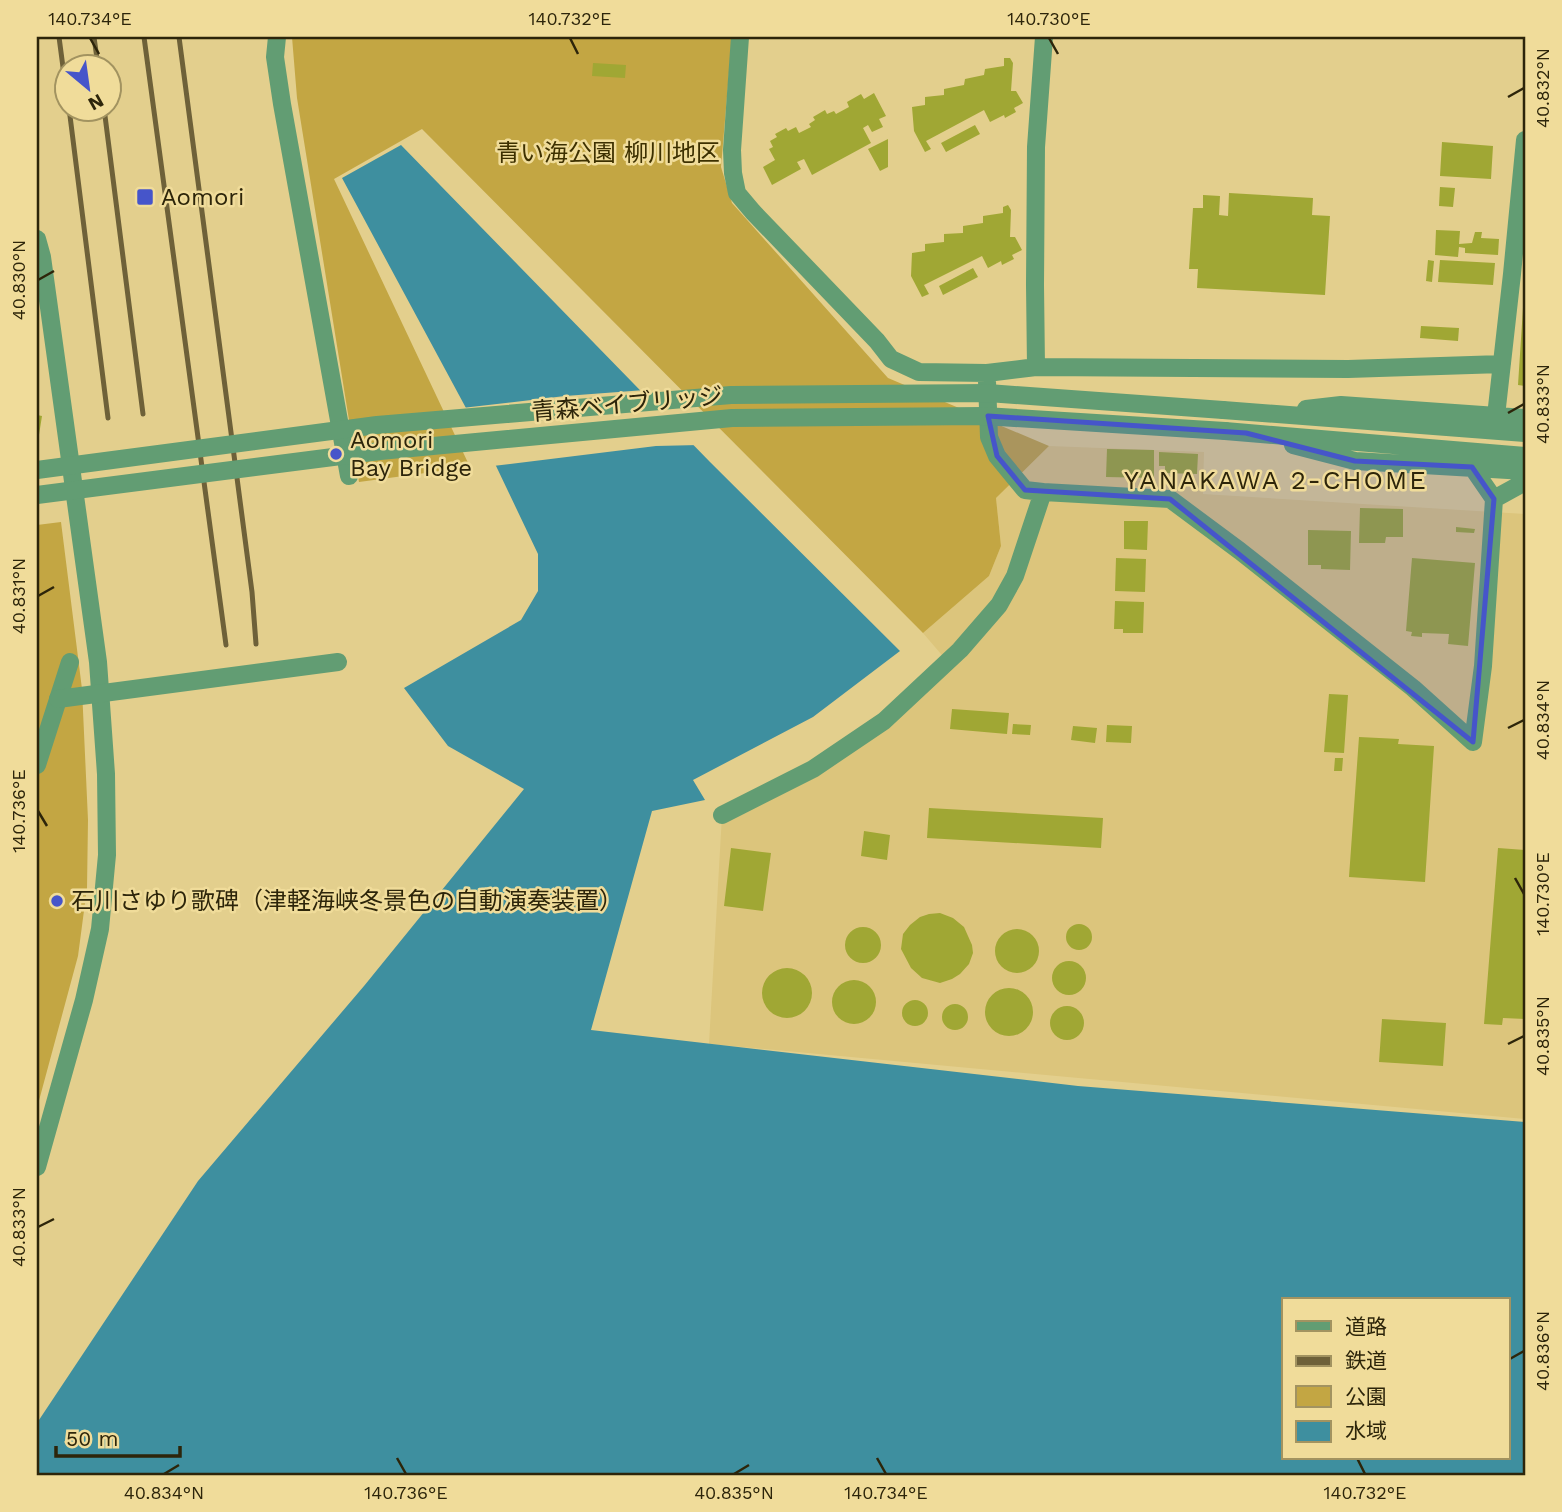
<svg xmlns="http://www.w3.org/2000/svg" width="1562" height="1512" font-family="'Work Sans','Noto Sans JP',sans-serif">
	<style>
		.built { fill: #dcc57c }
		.green { fill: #c3a643 }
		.water { fill: #3e8f9f; fill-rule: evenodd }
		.pier { fill: #e3cf8d }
		.building { fill: #a0a734 }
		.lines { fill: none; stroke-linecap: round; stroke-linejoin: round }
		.minor { stroke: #629d73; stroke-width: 18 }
		.rail { stroke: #6e6139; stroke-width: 5 }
		.minor-bridge { stroke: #629d73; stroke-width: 18 }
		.marked { fill: #4655ca; fill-opacity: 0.2; stroke: #4655ca; stroke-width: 5; stroke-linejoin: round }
		.ticks { fill: none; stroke: #2d250a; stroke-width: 2.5 }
		.poi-dot { fill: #4655ca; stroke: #f0dc9a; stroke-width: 2.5 }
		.labels { text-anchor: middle; stroke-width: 5; stroke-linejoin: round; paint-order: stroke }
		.park-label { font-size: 24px; fill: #3d3000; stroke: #f0dc9a }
		.poi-label { font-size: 24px; fill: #2d250a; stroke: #f0dc9a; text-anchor: start }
		.street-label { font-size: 24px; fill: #2d250a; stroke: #f0dc9a }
		.neighbourhood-label { font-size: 26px; letter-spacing: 2px; fill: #2d250a; stroke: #f0dc9a }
		.neatline { fill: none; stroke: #2d250a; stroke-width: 2.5 }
		.ticks-label { font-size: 18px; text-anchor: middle; fill: #2d250a }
	</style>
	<rect width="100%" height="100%" fill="#e3cf8d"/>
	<path class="built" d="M 1049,446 L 1204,452 L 1203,494 L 1525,514 L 1525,1119 L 709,1044 L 722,815 L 813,769 L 947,661 L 923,633 L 989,576 L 1001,546 L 996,498 Z"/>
	<path class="green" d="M 292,37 L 732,37 L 721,167 L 732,203 L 888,378 L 1049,446 L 996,498 L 1001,546 L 989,576 L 923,633 L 422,129 L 334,179 L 470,467 L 359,482 L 297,98 Z
		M 61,522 L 82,689 L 88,820 L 87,888 L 78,956 L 37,1108 L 37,525 Z"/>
	<path class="water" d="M 401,145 L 710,462 L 900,651 L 813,717 L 693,780 L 705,800 L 652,811 L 591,1030 L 1078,1086 L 1525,1122 L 1525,1475 L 37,1475 L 37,1423 L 198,1181 L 364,986 L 524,789 L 448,746 L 404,688 L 521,620 L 538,591 L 538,554 L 487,447 L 342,178 ZM 1284,1300 L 1508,1300 L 1508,1458 L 1284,1458 Z"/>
	<path class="pier" d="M 645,390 L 699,445 L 656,446 L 493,466 L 462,408 L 565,396 Z"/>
	<path class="building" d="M 1004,58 L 1010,58 L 1013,63 L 1011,91 L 1016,91 L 1023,103 L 1014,108 L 1016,112 L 1005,118 L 1004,115 L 990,122 L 984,110 L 926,141 L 931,149 L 925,152 L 914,131 L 912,107 L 925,105 L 925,97 L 944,95 L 944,89 L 964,85 L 965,79 L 984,75 L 985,69 L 1004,66 Z
		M 593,63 L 626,65 L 625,78 L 592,76 Z
		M 874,93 L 886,116 L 879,119 L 883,127 L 872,132 L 868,125 L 863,128 L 871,143 L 812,175 L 804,159 L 797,162 L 801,169 L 772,185 L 763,167 L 775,160 L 769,149 L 773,147 L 770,141 L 777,137 L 775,134 L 786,128 L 788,131 L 796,127 L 799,133 L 811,127 L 809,124 L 815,120 L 813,117 L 825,110 L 827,114 L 834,111 L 836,114 L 849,107 L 847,102 L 861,94 L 864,99 Z
		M 975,125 L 980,134 L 946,152 L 941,143 Z
		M 888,139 L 888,167 L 880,171 L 868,149 Z
		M 1442,142 L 1493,146 L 1491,179 L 1440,176 Z
		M 1440,187 L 1455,188 L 1453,207 L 1439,206 Z
		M 1229,193 L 1313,198 L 1312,215 L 1330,216 L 1325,295 L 1197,288 L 1198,269 L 1189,269 L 1193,208 L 1203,208 L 1203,195 L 1220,196 L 1219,215 L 1228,216 Z
		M 1008,205 L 1011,210 L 1010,237 L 1015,237 L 1022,250 L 1012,255 L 1014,259 L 1002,265 L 1001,261 L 988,268 L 982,256 L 924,285 L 929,294 L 922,297 L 911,276 L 912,253 L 925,251 L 925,244 L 944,242 L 944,234 L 963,233 L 963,226 L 983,223 L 983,216 L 1003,213 L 1003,207 Z
		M 1436,230 L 1460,231 L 1459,244 L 1472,243 L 1475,232 L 1482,232 L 1481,238 L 1499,239 L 1498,255 L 1465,253 L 1465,248 L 1459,247 L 1458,257 L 1435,255 Z
		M 1428,260 L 1434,261 L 1432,282 L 1426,281 Z
		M 1440,260 L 1495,263 L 1493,285 L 1438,282 Z
		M 973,268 L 978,277 L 943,295 L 939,286 Z
		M 1523,308 L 1525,309 L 1525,386 L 1518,385 Z
		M 1421,326 L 1459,328 L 1458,341 L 1420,338 Z
		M 37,415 L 42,416 L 38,441 L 37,441 Z
		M 1107,449 L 1154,450 L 1154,478 L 1106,477 Z
		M 1159,452 L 1198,454 L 1197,474 L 1165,473 L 1165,466 L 1159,466 Z
		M 1360,508 L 1403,509 L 1403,537 L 1386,537 L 1385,543 L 1359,543 Z
		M 1124,521 L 1148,521 L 1147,550 L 1124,549 Z
		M 1456,527 L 1475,529 L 1474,533 L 1456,532 Z
		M 1308,530 L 1351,531 L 1350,570 L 1321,569 L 1321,565 L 1308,565 Z
		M 1116,558 L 1146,559 L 1145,592 L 1115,591 Z
		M 1412,558 L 1475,563 L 1468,646 L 1448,644 L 1449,634 L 1422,633 L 1422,637 L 1411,636 L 1412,632 L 1406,631 Z
		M 1115,601 L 1144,602 L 1143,633 L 1123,633 L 1123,629 L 1114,629 Z
		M 1329,694 L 1348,695 L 1344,753 L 1324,752 Z
		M 952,709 L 1009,713 L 1007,734 L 950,729 Z
		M 1013,724 L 1031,725 L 1030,735 L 1012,734 Z
		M 1107,725 L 1132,726 L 1131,743 L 1106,742 Z
		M 1073,726 L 1097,728 L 1095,743 L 1071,740 Z
		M 1359,737 L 1399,739 L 1398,744 L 1434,746 L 1425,882 L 1349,877 Z
		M 1335,758 L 1343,758 L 1342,771 L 1334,771 Z
		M 929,808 L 1103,818 L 1101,848 L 927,838 Z
		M 864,831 L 890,835 L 887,860 L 861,856 Z
		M 731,848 L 771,853 L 763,911 L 724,906 Z
		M 1498,848 L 1525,850 L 1525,1019 L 1503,1018 L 1502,1025 L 1484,1024 Z
		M 940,913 L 953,918 L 964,927 L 972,945 L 973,953 L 969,964 L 960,974 L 952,979 L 940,983 L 922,978 L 911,968 L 901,949 L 903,934 L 910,925 L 920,917 L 929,914 Z
		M1066 937a13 13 0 1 1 26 0a13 13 0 1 1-26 0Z
		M845 945a18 18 0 1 1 36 0a18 18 0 1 1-36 0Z
		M995 951a22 22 0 1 1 44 0a22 22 0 1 1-44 0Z
		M1052 978a17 17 0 1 1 34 0a17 17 0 1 1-34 0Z
		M762 993a25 25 0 1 1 50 0a25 25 0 1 1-50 0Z
		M832 1002a22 22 0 1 1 44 0a22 22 0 1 1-44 0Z
		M985 1012a24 24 0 1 1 48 0a24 24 0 1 1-48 0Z
		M902 1013a13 13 0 1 1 26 0a13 13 0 1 1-26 0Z
		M942 1017a13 13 0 1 1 26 0a13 13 0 1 1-26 0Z
		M1050 1023a17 17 0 1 1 34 0a17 17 0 1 1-34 0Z
		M 1382,1019 L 1446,1023 L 1443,1066 L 1379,1062 Z"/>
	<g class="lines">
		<path class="minor" d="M 277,37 L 275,57 L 282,104 L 349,476
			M 740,37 L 732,150 L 733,173 L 737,193 L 753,212 L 877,341 L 891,359 L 919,372 L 987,373 L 1036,367 L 1348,369 L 1502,364
			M 37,239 L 42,257 L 98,662 L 106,774 L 107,855 L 100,929 L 84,1000 L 37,1167
			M 1036,367 L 1035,285 L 1036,147 L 1044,37
			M 1306,409 L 1341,405 L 1525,418
			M 1223,410 L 1525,433
			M 1496,416 L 1512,274 L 1525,140
			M 1225,431 L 1525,456
			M 1293,445 L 1355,461 L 1525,471
			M 1472,467 L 1494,499 L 1525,482
			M 1043,492 L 1170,499 L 1240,551 L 1413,688 L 1473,742 L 1483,666 L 1494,499
			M 37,765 L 70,662
			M 722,815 L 813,769 L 884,721 L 960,650 L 999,605 L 1015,576 L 1043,492 L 1025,490 L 997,456 L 989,437 L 987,381"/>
		<path class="rail" d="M 59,37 L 66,90
			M 94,37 L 98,66
			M 144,37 L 226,645
			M 179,37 L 252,592 L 256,644
			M 69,108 L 108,418
			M 104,108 L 143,414"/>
		<path class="minor-bridge" d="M 37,470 L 377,425 L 731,395 L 988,393 L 1223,410
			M 37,495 L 380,451 L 732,418 L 984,416 L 1225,431
			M 58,699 L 338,662"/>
	</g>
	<path class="marked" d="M 988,416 L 1246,433 L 1355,461 L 1472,467 L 1494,499 L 1473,742 L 1170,499 L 1025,490 L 997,456 Z"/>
	<path class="ticks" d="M 90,38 L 99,54M 570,38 L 578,54M 1049,38 L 1058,54M 1508,97 L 1524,88M 38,280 L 54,271M 1508,413 L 1524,404M 38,596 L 54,587M 1508,728 L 1524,720M 38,811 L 47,826M 1515,878 L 1524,894M 1508,1044 L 1524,1036M 38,1227 L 54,1219M 1508,1360 L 1524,1351M 397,1458 L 406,1474M 877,1458 L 886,1474M 1357,1458 L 1365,1474M 164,1474 L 179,1465M 734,1474 L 749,1465"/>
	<g class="poi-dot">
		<rect x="136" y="188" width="18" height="18" rx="3.5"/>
		<circle cx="336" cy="454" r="7"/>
		<circle cx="57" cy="901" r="7"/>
	</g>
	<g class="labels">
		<g class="park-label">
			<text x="608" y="161">青い海公園 柳川地区</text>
		</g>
		<g class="poi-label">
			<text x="161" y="205">Aomori</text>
			<text x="350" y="448">Aomori<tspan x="350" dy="28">Bay Bridge</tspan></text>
			<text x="71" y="909">石川さゆり歌碑（津軽海峡冬景色の自動演奏装置）</text>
		</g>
		<g class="street-label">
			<text transform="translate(627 404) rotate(-5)" y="8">青森ベイブリッジ</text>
		</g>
		<g class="neighbourhood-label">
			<text x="1276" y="489">YANAKAWA 2-CHOME</text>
		</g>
	</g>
	<rect width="1562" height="1512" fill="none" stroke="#f0dc9a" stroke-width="77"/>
	<rect x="1282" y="1298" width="228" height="161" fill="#f0dc9a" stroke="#a29360" stroke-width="2"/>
	<rect x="1296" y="1321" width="35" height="10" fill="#629d73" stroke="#a29360" stroke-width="2"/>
	<text x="1345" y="1334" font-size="21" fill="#2d250a">道路</text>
	<rect x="1296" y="1356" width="35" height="10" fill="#6e6139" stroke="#a29360" stroke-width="2"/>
	<text x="1345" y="1368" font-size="21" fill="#2d250a">鉄道</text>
	<rect x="1296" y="1386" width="35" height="21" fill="#c3a643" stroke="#a29360" stroke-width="2"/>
	<text x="1345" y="1404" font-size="21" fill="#2d250a">公園</text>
	<rect x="1296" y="1421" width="35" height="21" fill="#3e8f9f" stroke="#a29360" stroke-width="2"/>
	<text x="1345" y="1438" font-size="21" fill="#2d250a">水域</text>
	<g transform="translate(88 88) rotate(151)"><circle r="33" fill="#f0dc9a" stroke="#a29360" stroke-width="2"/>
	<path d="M0-5L12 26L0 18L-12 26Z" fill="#4655ca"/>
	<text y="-10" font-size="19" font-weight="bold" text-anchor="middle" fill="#2d250a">N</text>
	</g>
	<path d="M56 1446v10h124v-10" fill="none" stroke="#2d250a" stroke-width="3.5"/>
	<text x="66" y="1446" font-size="21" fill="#2d250a" stroke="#f0dc9a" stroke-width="5" paint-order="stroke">50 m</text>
	<rect x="38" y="38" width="1486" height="1436" class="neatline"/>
	<g class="ticks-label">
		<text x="90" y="25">140.734°E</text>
		<text x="570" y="25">140.732°E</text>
		<text x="1049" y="25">140.730°E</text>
		<text transform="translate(1543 88) rotate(-90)" y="6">40.832°N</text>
		<text transform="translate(19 280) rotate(-90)" y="6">40.830°N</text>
		<text transform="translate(1543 404) rotate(-90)" y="6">40.833°N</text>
		<text transform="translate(19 596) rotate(-90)" y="6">40.831°N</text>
		<text transform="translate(1543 720) rotate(-90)" y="6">40.834°N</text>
		<text transform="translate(19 811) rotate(-90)" y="6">140.736°E</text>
		<text transform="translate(1543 894) rotate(-90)" y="6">140.730°E</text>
		<text transform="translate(1543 1036) rotate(-90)" y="6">40.835°N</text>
		<text transform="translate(19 1227) rotate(-90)" y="6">40.833°N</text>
		<text transform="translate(1543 1351) rotate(-90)" y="6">40.836°N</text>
		<text x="164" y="1499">40.834°N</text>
		<text x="406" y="1499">140.736°E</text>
		<text x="734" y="1499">40.835°N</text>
		<text x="886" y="1499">140.734°E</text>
		<text x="1365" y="1499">140.732°E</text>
	</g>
</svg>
